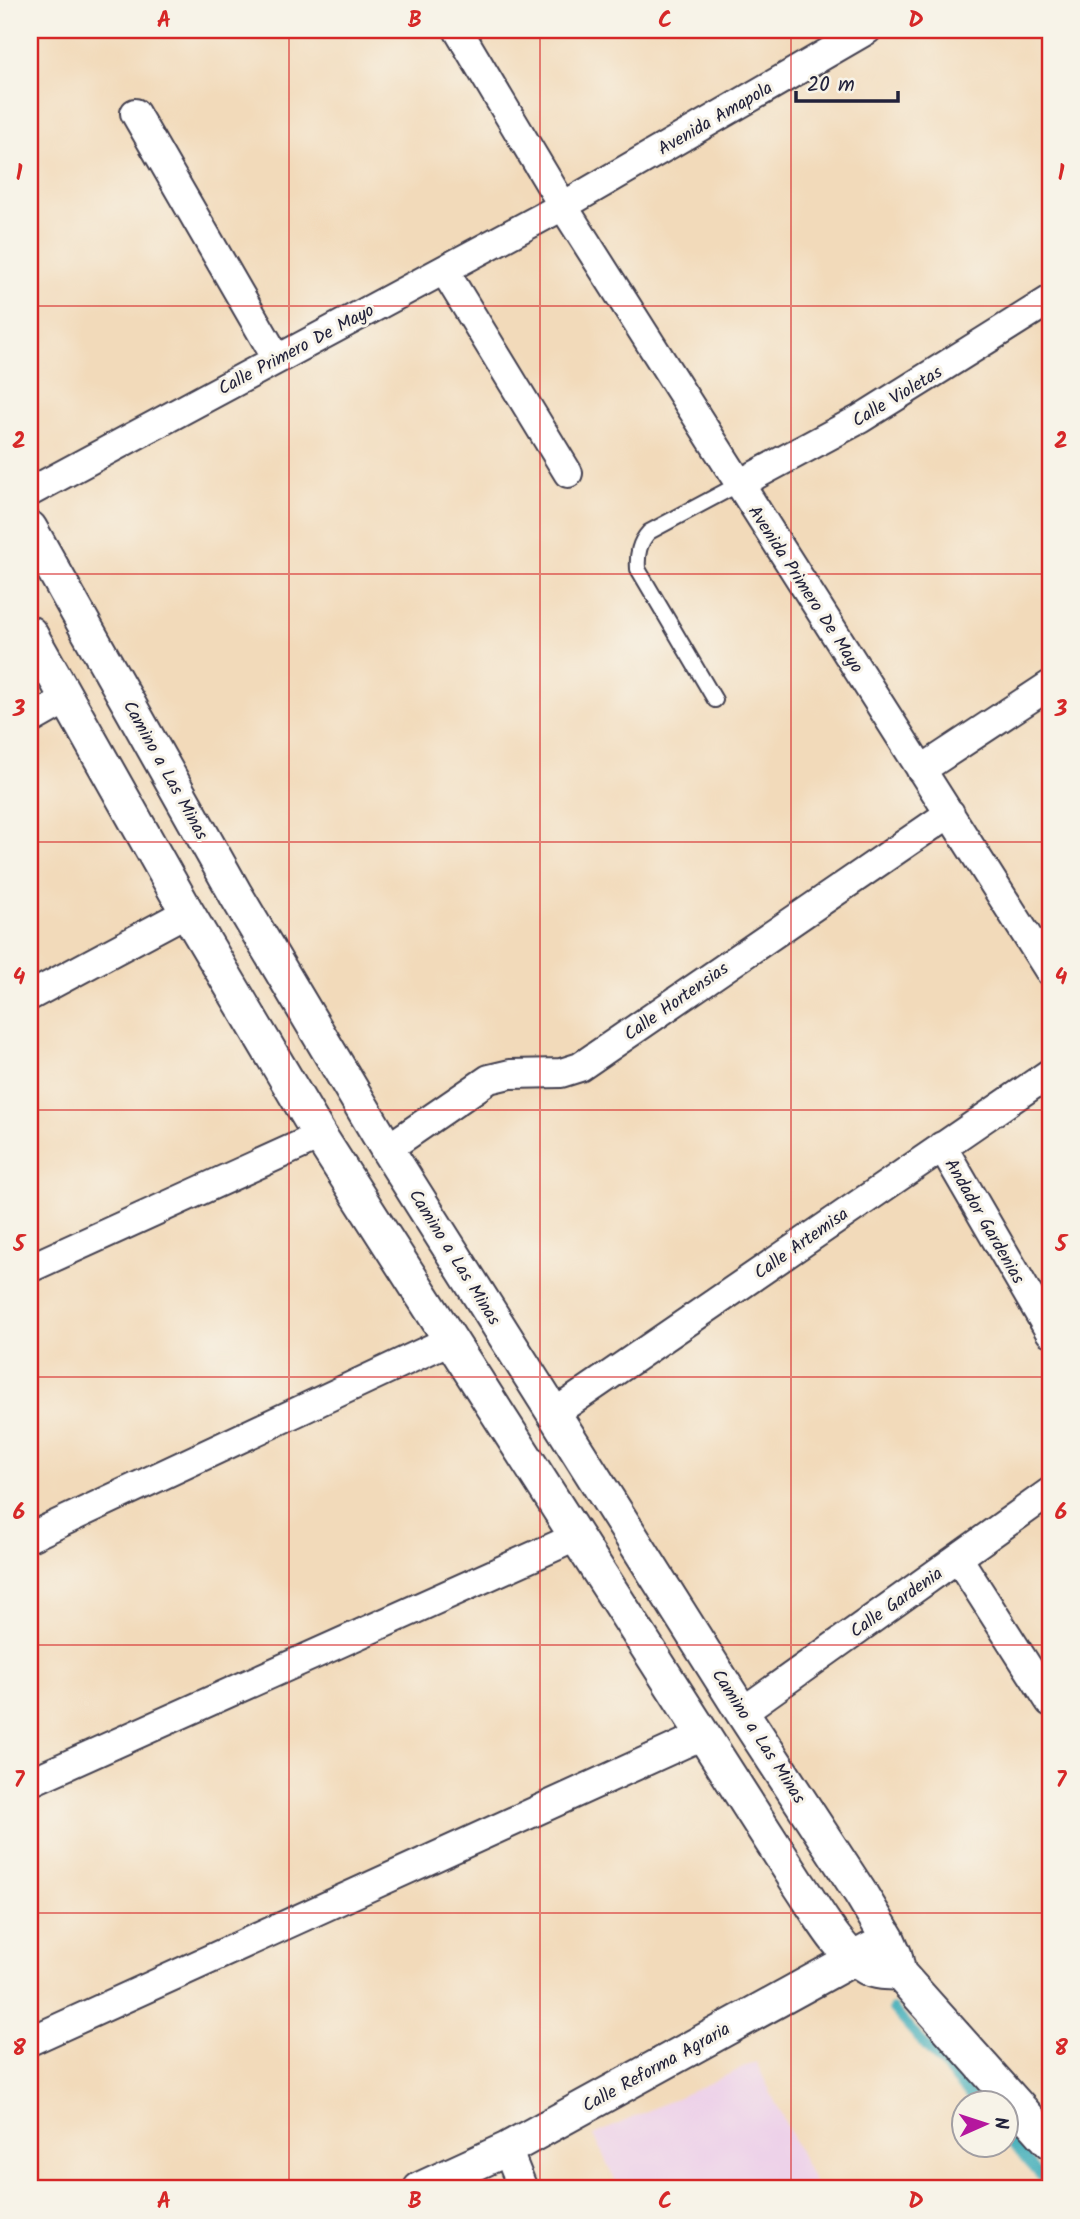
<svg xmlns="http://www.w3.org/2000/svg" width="1080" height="2219" font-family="Kalam,sans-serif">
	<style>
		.built { fill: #edd1e9 }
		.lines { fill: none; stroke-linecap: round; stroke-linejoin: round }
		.stream { stroke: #3babb8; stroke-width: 10 }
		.service-casing { stroke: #413e4e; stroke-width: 18 }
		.minor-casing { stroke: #413e4e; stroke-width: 32 }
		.tertiary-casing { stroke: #413e4e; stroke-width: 37 }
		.service { stroke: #fff; stroke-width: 14 }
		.minor { stroke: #fff; stroke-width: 28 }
		.tertiary { stroke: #fff; stroke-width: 33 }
		.grid { fill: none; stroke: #d62828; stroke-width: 2; stroke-opacity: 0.55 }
		.labels { text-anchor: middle; stroke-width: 6; stroke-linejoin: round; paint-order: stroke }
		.street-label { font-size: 18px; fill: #22223b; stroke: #f7f3e8 }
		.neatline { fill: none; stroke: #d62828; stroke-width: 2.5 }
		.grid-label { font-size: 23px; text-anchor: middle; font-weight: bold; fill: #d62828 }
	</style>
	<rect width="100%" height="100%" fill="#f7f3e8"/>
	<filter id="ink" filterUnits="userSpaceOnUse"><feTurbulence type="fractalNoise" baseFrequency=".0143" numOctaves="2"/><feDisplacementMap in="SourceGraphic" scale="14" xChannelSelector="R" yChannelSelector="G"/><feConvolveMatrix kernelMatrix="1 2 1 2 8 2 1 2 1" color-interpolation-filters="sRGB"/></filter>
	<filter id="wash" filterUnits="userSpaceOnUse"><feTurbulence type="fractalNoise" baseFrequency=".00686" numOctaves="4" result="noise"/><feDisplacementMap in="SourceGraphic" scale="28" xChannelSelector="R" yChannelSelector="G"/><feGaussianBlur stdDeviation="1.57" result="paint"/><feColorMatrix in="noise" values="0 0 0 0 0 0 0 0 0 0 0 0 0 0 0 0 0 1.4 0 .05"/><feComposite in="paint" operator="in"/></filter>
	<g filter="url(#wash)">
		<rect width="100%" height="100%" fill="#f2daba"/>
		<path class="built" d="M 756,2062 L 817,2189 L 619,2189 L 594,2135 Z"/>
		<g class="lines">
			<path class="stream" d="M 893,2009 L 977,2104
				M 1006,2137 L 1050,2186"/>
		</g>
	</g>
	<g filter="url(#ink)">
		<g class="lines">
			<g class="service-casing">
				<path id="service" d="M 715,700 L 638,569 C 637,554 639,543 649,532 L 739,484"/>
			</g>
			<g class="minor-casing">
				<path id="minor" d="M 458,30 L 563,206 L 1050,972
					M 135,113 L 277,359
					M 444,270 L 568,473
					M 739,484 L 860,419 L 1050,300
					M 30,492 L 563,206 L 867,30
					M 30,720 L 67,699
					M 921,770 L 1050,685
					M 30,996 L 187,912
					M 942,1146 L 1050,1332
					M 387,1149 L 489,1079 L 510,1074 L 561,1073 L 580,1067 L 950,813
					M 30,1268 L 320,1136
					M 553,1414 L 1050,1073
					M 30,1537 L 450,1340
					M 958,1558 L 1050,1702
					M 742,1712 L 1050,1492
					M 30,1782 L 576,1537
					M 30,2041 L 703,1735
					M 507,2149 L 523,2189"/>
			</g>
			<g class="tertiary-casing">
				<path id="tertiary" d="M 30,528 L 236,895 L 387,1149 L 742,1712 L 861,1894 L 888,1939 L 895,1955 L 899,1973 L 1050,2142
					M 30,633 L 187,912 L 320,1136 L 798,1883 C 816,1909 839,1953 867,1968 C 876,1973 888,1973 899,1973
					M 420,2189 L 507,2149 L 871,1949"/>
			</g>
			<use href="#service" class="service"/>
			<use href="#minor" class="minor"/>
			<use href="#tertiary" class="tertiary"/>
		</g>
	</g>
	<path class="grid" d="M 289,30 L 289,2189M 540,30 L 540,2189M 791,30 L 791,2189M 30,306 L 1050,306M 30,574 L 1050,574M 30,842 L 1050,842M 30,1110 L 1050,1110M 30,1377 L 1050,1377M 30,1645 L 1050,1645M 30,1913 L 1050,1913"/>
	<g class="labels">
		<g class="street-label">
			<text transform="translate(715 118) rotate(-30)" y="6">Avenida Amapola</text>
			<text transform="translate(296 349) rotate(-28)" y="6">Calle Primero De Mayo</text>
			<text transform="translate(897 396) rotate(-31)" y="6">Calle Violetas</text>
			<text transform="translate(806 589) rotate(57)" y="6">Avenida Primero De Mayo</text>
			<text transform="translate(166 770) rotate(61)" y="6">Camino a Las Minas</text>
			<text transform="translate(676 1001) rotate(-35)" y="6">Calle Hortensias</text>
			<text transform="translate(985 1221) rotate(60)" y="6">Andador Gardenias</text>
			<text transform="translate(801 1243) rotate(-35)" y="6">Calle Artemisa</text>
			<text transform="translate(455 1257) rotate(58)" y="6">Camino a Las Minas</text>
			<text transform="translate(896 1602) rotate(-35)" y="6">Calle Gardenia</text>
			<text transform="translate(759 1736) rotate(57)" y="6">Camino a Las Minas</text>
			<text transform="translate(656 2067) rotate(-29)" y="6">Calle Reforma Agraria</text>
		</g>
	</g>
	<rect width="1080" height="2219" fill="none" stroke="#f7f3e8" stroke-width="77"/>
	<g transform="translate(985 2124) rotate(87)"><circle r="33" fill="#f7f3e8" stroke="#a29fa3" stroke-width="2"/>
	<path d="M0-5L12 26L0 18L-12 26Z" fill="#b5179e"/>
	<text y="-10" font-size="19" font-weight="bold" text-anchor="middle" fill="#22223b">N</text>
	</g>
	<path d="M796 91v10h102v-10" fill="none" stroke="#22223b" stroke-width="3.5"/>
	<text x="807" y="91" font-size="21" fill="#22223b" stroke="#f7f3e8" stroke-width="5" paint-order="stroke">20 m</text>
	<rect x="38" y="38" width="1004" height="2142" class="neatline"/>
	<g class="grid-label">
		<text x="164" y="27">A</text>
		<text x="415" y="27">B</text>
		<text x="665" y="27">C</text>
		<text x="916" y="27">D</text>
		<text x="19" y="180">1</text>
		<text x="1061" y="180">1</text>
		<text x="19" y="448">2</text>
		<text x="1061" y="448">2</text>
		<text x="19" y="716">3</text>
		<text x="1061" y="716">3</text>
		<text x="19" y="984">4</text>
		<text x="1061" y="984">4</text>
		<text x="19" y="1251">5</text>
		<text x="1061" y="1251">5</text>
		<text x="19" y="1519">6</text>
		<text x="1061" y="1519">6</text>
		<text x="19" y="1787">7</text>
		<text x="1061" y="1787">7</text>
		<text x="19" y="2055">8</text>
		<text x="1061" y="2055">8</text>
		<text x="164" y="2208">A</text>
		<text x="415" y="2208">B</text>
		<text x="665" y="2208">C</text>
		<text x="916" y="2208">D</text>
	</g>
</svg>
